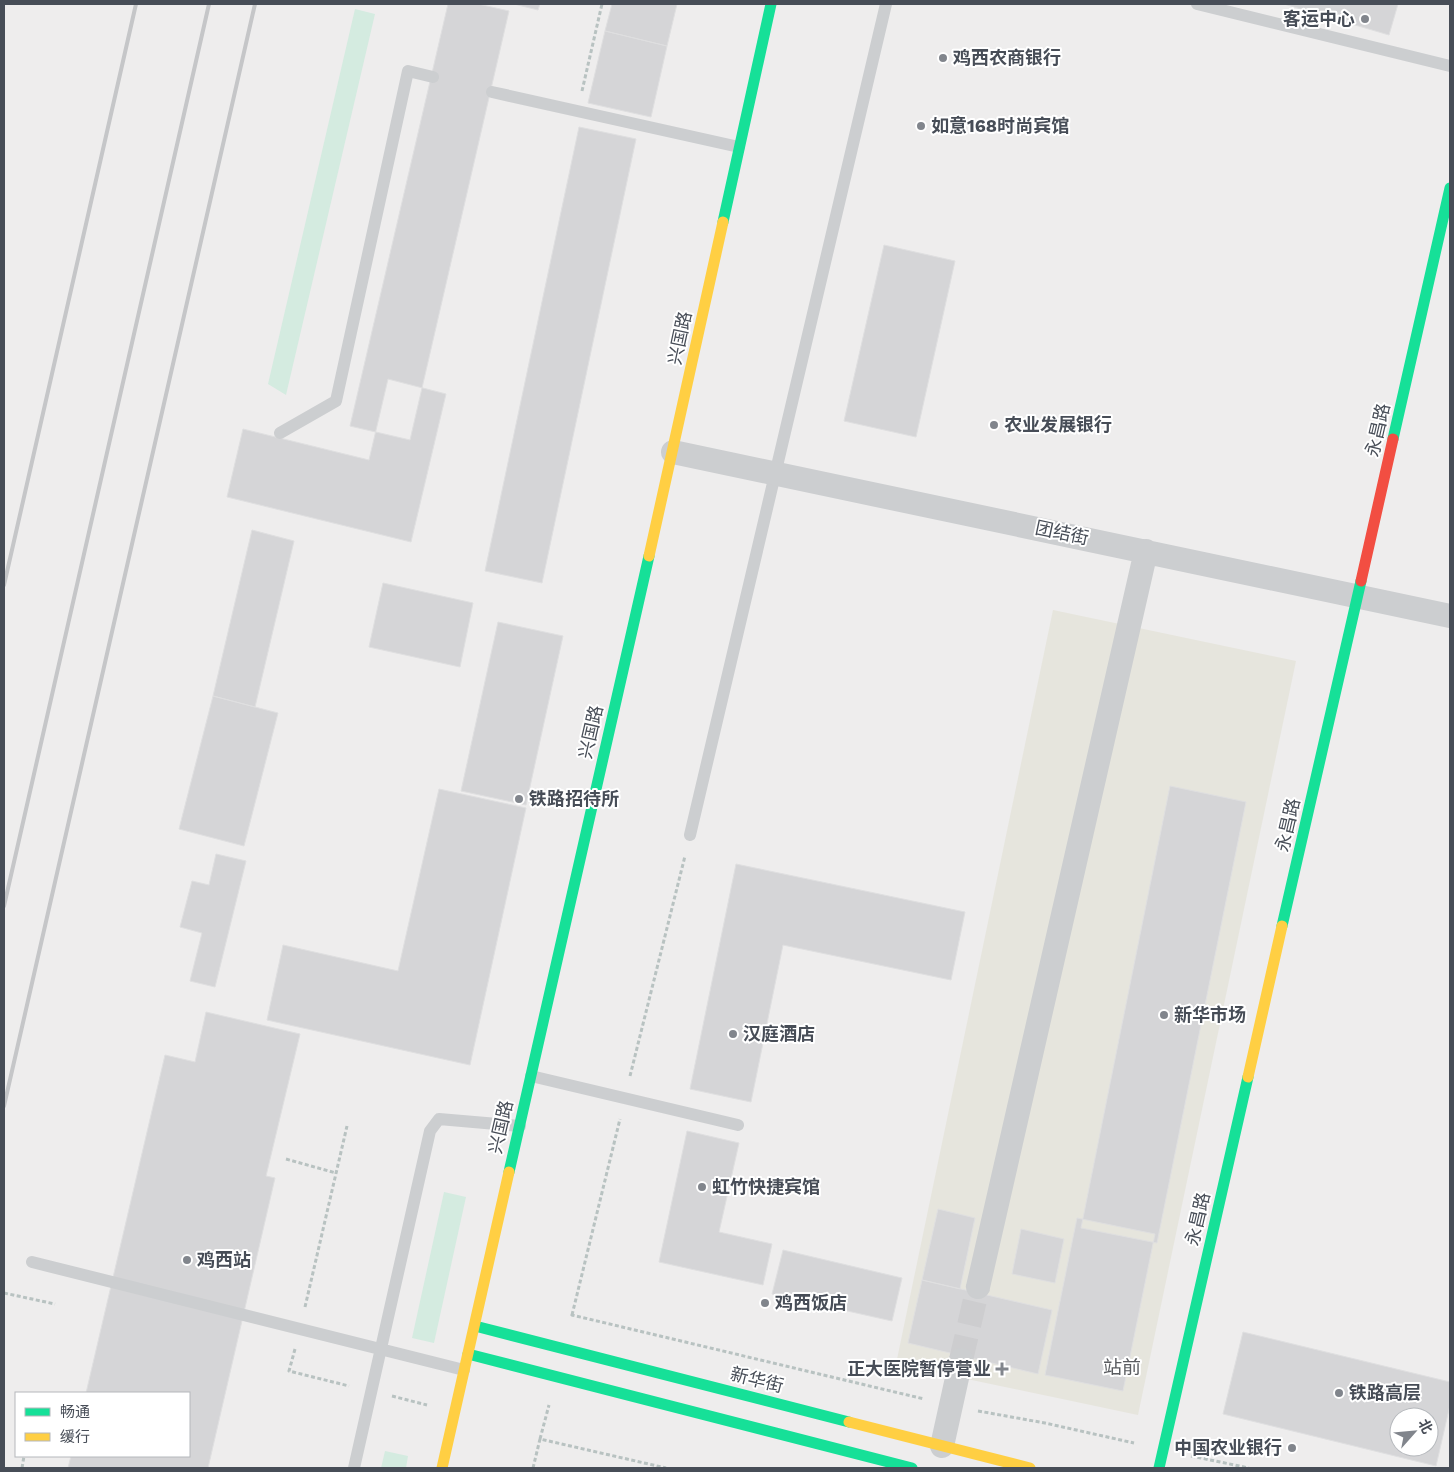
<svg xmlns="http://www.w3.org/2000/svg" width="1454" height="1472" font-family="'Work Sans','Noto Sans SC',sans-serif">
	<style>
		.commercial { fill: #e6e5dd }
		.green { fill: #d4ebe0 }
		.building { fill: #d5d5d7; stroke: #dfdfe0; fill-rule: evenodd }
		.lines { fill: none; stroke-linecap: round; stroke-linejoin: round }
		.street-tunnel { stroke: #cdcdcf; stroke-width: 24; stroke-dasharray: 24 12; stroke-linecap: butt }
		.path { stroke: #b8c2c1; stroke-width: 3; stroke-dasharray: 4 2.5; stroke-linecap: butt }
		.lane { stroke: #ccced0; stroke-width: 12 }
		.street { stroke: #ccced0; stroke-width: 24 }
		.fast { stroke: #16e098; stroke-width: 11 }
		.slow { stroke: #ffcf43; stroke-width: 11 }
		.jam { stroke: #f24e42; stroke-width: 11 }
		.rail { stroke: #c5c6c8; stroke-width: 4 }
		.poi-dot { fill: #81858c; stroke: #fff; stroke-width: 2 }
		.labels { text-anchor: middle; stroke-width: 4; stroke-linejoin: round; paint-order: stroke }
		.poi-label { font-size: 18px; font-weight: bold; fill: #474d57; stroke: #fff; text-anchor: start }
		.street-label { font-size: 18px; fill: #474d57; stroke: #fff }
		.neighbourhood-label { font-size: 19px; fill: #5a5c60; stroke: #fff }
	</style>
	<rect width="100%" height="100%" fill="#eeeded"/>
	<path class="commercial" d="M 1053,610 L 1296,661 L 1138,1415 L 896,1364 Z"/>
	<path class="green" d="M 355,9 L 375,14 L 286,395 L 268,384 Z
		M 444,1192 L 466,1197 L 434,1343 L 412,1338 Z
		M 385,1451 L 408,1456 L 406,1468 L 381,1468 Z"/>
	<path class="building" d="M 448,4 L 478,4 L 509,11 L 410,440 L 350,426 Z
		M 514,4 L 540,4 L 538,10 Z
		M 612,4 L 677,4 L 667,46 L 605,31 Z
		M 1284,4 L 1398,4 L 1389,35 Z
		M 605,31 L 667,46 L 651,117 L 588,103 Z
		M 579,127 L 636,139 L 542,583 L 485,571 Z
		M 884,245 L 955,261 L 916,437 L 844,421 Z
		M 388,379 L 446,394 L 411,542 L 227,497 L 243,429 L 369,460 Z
		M 252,530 L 294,541 L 255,707 L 213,696 Z
		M 383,583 L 473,603 L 460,667 L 369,647 Z
		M 498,622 L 563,636 L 526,805 L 461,791 Z
		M 213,696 L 278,713 L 244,846 L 179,829 Z
		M 1170,786 L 1246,802 L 1157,1243 L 1081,1228 Z
		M 439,789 L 526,808 L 470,1065 L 267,1020 L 283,945 L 398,971 Z
		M 216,854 L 246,861 L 215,987 L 190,981 L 202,933 L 180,927 L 192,881 L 209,885 Z
		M 736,864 L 965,912 L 951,980 L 783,945 L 751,1102 L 690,1089 Z
		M 206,1012 L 300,1034 L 266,1176 L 275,1178 L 208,1468 L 68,1468 L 71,1456 L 189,1456 L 189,1393 L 86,1393 L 165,1055 L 195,1062 Z
		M 687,1131 L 739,1143 L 719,1232 L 772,1244 L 763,1285 L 659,1262 Z
		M 938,1209 L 975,1218 L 960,1289 L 922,1280 Z
		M 1077,1218 L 1155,1234 L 1123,1391 L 1045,1375 Z
		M 1021,1229 L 1064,1239 L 1055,1283 L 1012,1274 Z
		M 783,1250 L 902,1278 L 892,1321 L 772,1294 Z
		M 922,1280 L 1052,1310 L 1038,1374 L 908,1343 Z
		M 1243,1332 L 1450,1382 L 1450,1405 L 1436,1466 L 1223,1414 ZM 1399,1417 L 1429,1417 L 1429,1447 L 1399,1447 Z"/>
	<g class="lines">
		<path class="street-tunnel" d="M 961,1360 L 978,1287"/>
		<path class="path" d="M 582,91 L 602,4
			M 630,1076 L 685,856
			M 286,1159 L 336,1173
			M 4,1293 L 55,1304
			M 305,1307 L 347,1126
			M 572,1315 L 620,1119
			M 571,1316 L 572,1315 L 924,1399
			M 295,1349 L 289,1371 L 349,1386
			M 392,1396 L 427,1405
			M 978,1411 L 1045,1423 L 1134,1443
			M 540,1439 L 549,1405
			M 1191,1456 L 1249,1468
			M 22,1468 L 24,1456
			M 533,1468 L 540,1439 L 666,1468"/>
		<path class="lane" d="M 1197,4 L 1450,66
			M 492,92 L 739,147
			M 280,433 L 336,401 L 408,71 L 433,77
			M 690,835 L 886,4
			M 531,1076 L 738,1125
			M 32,1262 L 464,1370
			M 354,1468 L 430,1131 L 439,1119 L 520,1126"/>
		<path class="street" d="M 673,452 L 1450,616
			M 978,1287 L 1146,551
			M 942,1446 L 961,1360"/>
		<path class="fast" d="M 723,222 L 771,4
			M 1393,439 L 1450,188
			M 1282,926 L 1361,581
			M 509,1172 L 649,556
			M 475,1326 L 849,1422
			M 468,1354 L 912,1468
			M 1159,1468 L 1248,1077"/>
		<path class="slow" d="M 649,556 L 723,222
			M 1248,1077 L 1282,926
			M 849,1422 L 1030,1468
			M 442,1468 L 509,1172"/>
		<path class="jam" d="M 1361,581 L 1393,439"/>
		<path class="rail" d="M 4,585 L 136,4
			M 4,906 L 209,4
			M 4,1106 L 255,4"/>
	</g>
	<g class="poi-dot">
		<circle cx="1365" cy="19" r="5"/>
		<circle cx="943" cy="58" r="5"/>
		<circle cx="921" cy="126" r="5"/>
		<circle cx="994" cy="425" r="5"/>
		<circle cx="519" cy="799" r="5"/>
		<circle cx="1164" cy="1015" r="5"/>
		<circle cx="733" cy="1034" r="5"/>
		<circle cx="702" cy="1187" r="5"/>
		<circle cx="187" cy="1260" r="5"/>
		<circle cx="765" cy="1303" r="5"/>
		<path d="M999.5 1361.5h5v5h5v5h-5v5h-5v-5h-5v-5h5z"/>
		<circle cx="1339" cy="1393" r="5"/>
		<circle cx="1292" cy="1448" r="5"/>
	</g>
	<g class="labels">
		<g class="poi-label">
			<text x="1355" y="25" text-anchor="end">客运中心</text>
			<text x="953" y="64">鸡西农商银行</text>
			<text x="931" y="132">如意168时尚宾馆</text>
			<text x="1004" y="431">农业发展银行</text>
			<text x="529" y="805">铁路招待所</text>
			<text x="1174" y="1021">新华市场</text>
			<text x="743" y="1040">汉庭酒店</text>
			<text x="712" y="1193">虹竹快捷宾馆</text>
			<text x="197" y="1266">鸡西站</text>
			<text x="775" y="1309">鸡西饭店</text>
			<text x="991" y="1375" text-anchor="end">正大医院暂停营业</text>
			<text x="1349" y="1399">铁路高层</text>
			<text x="1282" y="1454" text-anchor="end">中国农业银行</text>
		</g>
		<g class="street-label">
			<text transform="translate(680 338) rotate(-78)" y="6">兴国路</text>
			<text transform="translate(1378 430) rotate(-77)" y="6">永昌路</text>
			<text transform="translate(1062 533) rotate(12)" y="6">团结街</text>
			<text transform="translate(591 732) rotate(-77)" y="6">兴国路</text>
			<text transform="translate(1288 825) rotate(-77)" y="6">永昌路</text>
			<text transform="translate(501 1127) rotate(-77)" y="6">兴国路</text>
			<text transform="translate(1198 1219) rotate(-77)" y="6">永昌路</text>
			<text transform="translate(757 1380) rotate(14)" y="6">新华街</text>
		</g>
		<g class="neighbourhood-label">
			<text x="1122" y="1374">站前</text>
		</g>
	</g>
	<rect width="1454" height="1472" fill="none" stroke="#474d57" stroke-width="10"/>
	<rect x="15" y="1392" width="175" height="65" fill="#ffffff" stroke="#b5b8bc"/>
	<rect x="25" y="1408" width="25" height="8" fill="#16e098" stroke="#b5b8bc"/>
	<text x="60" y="1417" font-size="15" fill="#474d57">畅通</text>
	<rect x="25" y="1433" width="25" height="8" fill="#ffcf43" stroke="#b5b8bc"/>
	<text x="60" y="1442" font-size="15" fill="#474d57">缓行</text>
	<g transform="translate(1414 1432) rotate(63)"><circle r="24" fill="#ffffff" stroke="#b5b8bc"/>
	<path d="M0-4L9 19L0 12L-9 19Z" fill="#81858c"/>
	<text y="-8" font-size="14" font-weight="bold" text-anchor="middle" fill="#474d57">北</text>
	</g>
</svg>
